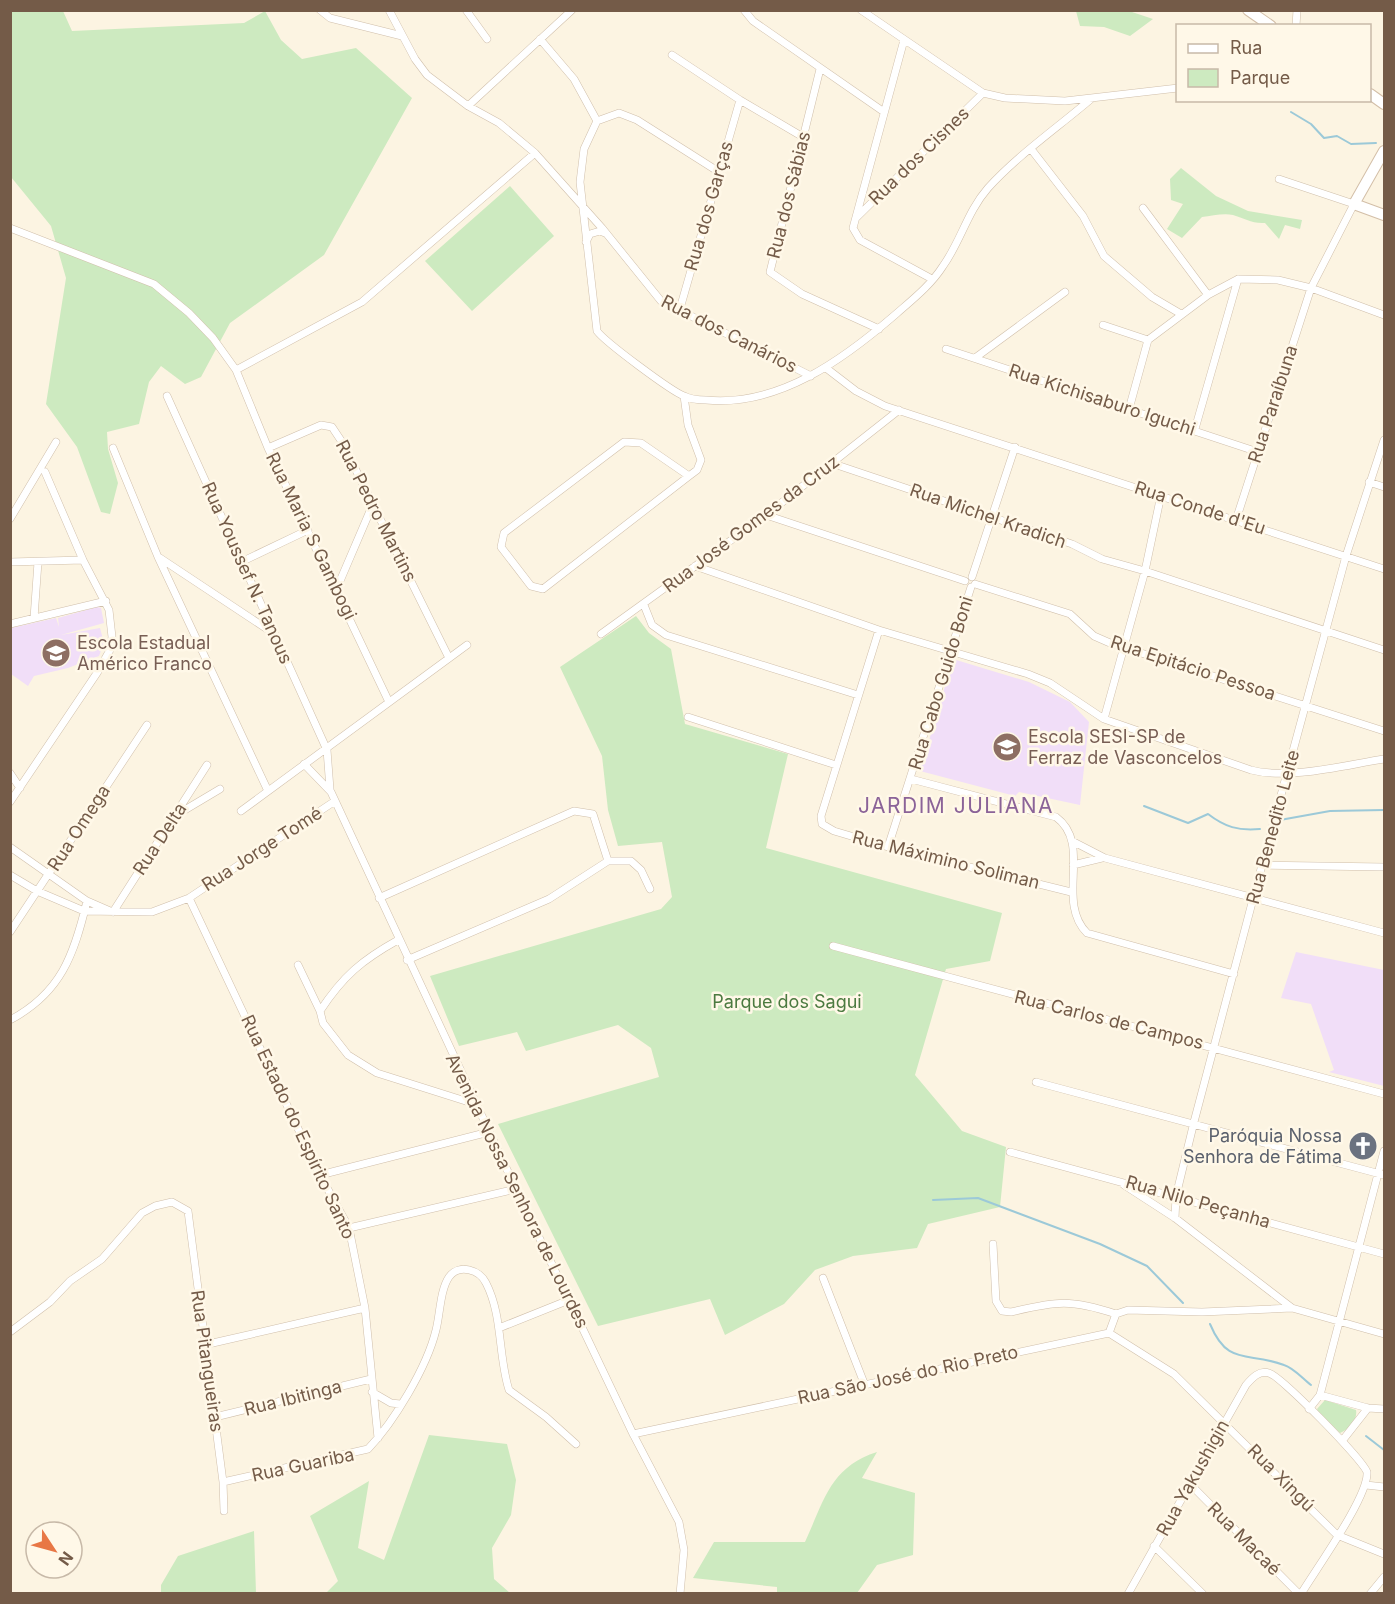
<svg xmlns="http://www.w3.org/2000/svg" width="1395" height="1604" font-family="Inter,sans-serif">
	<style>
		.education { fill: #f1def8 }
		.green { fill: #cdeac0 }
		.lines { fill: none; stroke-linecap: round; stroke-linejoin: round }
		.stream { stroke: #9cc9d8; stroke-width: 2 }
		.street-casing { stroke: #d0bfab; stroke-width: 8 }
		.secondary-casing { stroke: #d3bfa8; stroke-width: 12 }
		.street { stroke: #fff; stroke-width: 7 }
		.secondary { stroke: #fff; stroke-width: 10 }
		.labels { text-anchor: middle; stroke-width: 5; stroke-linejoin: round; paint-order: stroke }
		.street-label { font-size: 18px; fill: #745b48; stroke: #fff8e8 }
		.education-label { font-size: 18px; fill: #785e54; stroke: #fff8e8; text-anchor: start }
		.park-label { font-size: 18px; fill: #4c7a40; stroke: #fff8e8 }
		.worship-label { font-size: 18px; fill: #5b616d; stroke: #fff8e8; text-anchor: end }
		.quarter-label { font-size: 21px; letter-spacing: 1.5px; fill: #8b6398; stroke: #fff8e8 }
	</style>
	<rect width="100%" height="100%" fill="#fcf4e2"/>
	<path class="education" d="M 97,607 L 101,608 L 104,623 L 61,635 L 100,628 L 104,643 L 99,656 L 68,668 L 34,676 L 28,686 L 11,674 L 11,628 L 56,618 L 59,627 L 58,618 Z
		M 953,659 L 1029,682 L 1070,702 L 1089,722 L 1080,805 L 1019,792 L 1015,796 L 920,771 Z
		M 1296,952 L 1384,970 L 1384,1086 L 1329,1072 L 1334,1070 L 1311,1004 L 1281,998 Z"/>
	<path class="green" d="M 10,11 L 63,11 L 72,31 L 244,23 L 265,11 L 281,40 L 302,59 L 356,48 L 412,98 L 324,255 L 230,323 L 201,377 L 185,384 L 161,366 L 149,382 L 139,424 L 107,432 L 108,449 L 118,483 L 110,514 L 101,512 L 77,447 L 46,404 L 66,278 L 51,226 L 11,177 Z
		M 1076,11 L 1129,11 L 1153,19 L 1130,36 L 1104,27 L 1080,26 Z
		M 1181,168 L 1216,196 L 1248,211 L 1302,220 L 1300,229 L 1285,225 L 1279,239 L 1265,223 C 1252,224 1244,218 1233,215 C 1223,213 1212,216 1202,217 L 1182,238 L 1167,229 L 1183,204 L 1171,200 L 1170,179 Z
		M 510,186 L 554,236 L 472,311 L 425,261 Z
		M 636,616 L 649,633 L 671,649 L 685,724 L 788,754 L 766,848 L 1002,913 L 990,961 L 946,969 L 915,1075 L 962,1131 L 1006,1147 L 1000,1207 L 928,1224 L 917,1248 L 853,1256 L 815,1270 L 784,1304 L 725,1335 L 710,1299 L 598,1326 L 498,1124 L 659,1077 L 651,1048 L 618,1025 L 526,1051 L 517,1032 L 459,1046 L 430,976 L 661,909 L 672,897 L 662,842 L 618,846 L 608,810 L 602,756 L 560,667 Z
		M 1325,1400 L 1356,1410 C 1358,1419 1349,1430 1340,1433 L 1319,1413 L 1317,1409 Z
		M 429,1435 L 507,1444 L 516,1480 L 511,1515 L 492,1548 L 494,1579 L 510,1593 L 326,1593 L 338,1581 L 310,1516 L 369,1481 L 358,1548 L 384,1560 Z
		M 877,1452 L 862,1478 L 915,1493 L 913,1555 L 877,1565 L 857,1593 L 777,1593 L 777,1587 L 693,1578 L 714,1542 L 805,1542 C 824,1501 830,1467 877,1452 Z
		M 254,1531 L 256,1593 L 161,1593 L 161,1585 L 178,1556 Z"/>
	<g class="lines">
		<path class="stream" d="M 1291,112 L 1311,124 L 1324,138 L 1337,136 L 1351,144 L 1376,143
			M 1144,806 L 1188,823 L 1208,814 C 1225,827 1238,831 1260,829
			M 1280,820 L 1330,811 L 1384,810
			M 933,1200 L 978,1198 L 1100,1244 L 1147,1266 L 1183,1303
			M 1210,1324 C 1228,1367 1247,1351 1284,1365 C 1294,1368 1303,1379 1311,1385
			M 1366,1436 L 1384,1450"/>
		<g class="street-casing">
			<path id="street" d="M 320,10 L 330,18 L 402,36
				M 389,10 L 415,59 L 427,75 L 468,106 L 499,123 L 535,153 L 602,228 L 661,301 L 811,376
				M 466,10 L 487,39
				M 744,10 L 753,21 L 884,112
				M 861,10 L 983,93 L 1005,98 L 1065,101 L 1178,88
				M 1296,26 L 1297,10
				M 540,39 L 574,79 L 597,121
				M 904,40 L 853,228 L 860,240 L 932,279
				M 672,55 L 740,100 L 803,137
				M 820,69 L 770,272 L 802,294 L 879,329
				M 468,106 L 572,10
				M 1031,149 L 1083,216 L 1104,256 L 1152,297 L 1181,314
				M 719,172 L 637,120 L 619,113 L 597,121 L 584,149 L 580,182 L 597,331 C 605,342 671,391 684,396 C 690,399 700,400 706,400 C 779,407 844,359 896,314 C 912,300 931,285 943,266 C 961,241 967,212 988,188 C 1018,155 1057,128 1091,99
				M 1143,208 L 1208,295
				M 856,218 L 983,93
				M 10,228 L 154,284 L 189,313 L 213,338 L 236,370 L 268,448 L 389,702
				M 586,242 L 590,234 L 600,231 L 605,233
				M 679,312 L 740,100
				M 1103,325 L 1148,340
				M 946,349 L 1258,452
				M 975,358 L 1065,292
				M 826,368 L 856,391 L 885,406 L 1384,569
				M 236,370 L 362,302 L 535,153
				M 167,396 L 327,750 L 330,789
				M 684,396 L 688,425 L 701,460 L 697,470 L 689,476 L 543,589 L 531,586 L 501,547 L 504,533 L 624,442 L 641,443 L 689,476
				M 1129,409 L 1148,340 L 1208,295 L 1238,279 L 1278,280 L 1311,288 L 1384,315
				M 1195,429 L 1238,279
				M 113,448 L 158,557 L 268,791
				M 268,448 L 321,425 L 332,427 L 342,442 L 449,658
				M 831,463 L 1072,544 L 1102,559 L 1145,571 L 1384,650
				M 1369,482 L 1384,487
				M 766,515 L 965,581
				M 10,519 L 56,442
				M 1236,520 L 1311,288 L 1354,204 L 1279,179
				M 160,558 L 273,633
				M 10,562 L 83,560
				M 241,562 L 308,530
				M 695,566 L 879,630 L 1028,674 L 1050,683 L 1104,719 L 1251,770 C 1289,780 1345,765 1384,759
				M 972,577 L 1015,447
				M 975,584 L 1070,614 L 1094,636 L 1110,643 L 1384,731
				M 337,588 L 373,504
				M 644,605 L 652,625 L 666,635 L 858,695
				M 34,618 L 38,562
				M 10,624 L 106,601
				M 879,630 L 821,816 L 822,824 L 834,831 L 888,847 L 1071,892
				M 601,634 L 766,515 L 899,410
				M 688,717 L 836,765
				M 1104,719 L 1145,571 L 1161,495
				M 304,764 L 331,792 L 516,1189 L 633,1434 L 679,1522 L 684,1550 L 680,1594
				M 10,773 L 20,788
				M 911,779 L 1056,817 C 1093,844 1055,901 1087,933 L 1234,974
				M 10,802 L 97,673 L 110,650 L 112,637 L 109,610 L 83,560 L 45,472
				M 241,811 L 467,645
				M 178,814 L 220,789
				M 1072,841 L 1105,858 L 1384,933
				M 10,847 L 87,901 L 110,911
				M 888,847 L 971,587
				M 608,861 L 631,861 L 641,870 L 650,889
				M 1073,865 L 1102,858
				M 1262,865 L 1384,867
				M 10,875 L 37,891 L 84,911 L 152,912 L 189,898 L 335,801
				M 189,898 L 320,1175 L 349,1228 L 365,1308 L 378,1438
				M 379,898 L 574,811 L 593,814 L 608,861
				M 113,912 L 207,765
				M 10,932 L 147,725
				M 833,946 L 1384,1094
				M 407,960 L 549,899 L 608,861
				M 298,965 L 320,1011 L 323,1023 L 348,1055 L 377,1073 L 475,1104
				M 320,1011 C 343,976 362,960 398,940
				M 10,1020 C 61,993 74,955 87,901
				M 1036,1082 L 1384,1175
				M 1010,1152 L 1384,1254
				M 320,1175 L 489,1132
				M 1124,1185 L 1175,1218 L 1292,1308 L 1384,1334
				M 1175,1218 L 1176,1196 L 1194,1122 L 1262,865 L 1346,556 L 1384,440
				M 349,1228 L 516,1189
				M 993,1244 L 996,1301 L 1002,1311 L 1011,1312 C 1057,1301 1071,1299 1116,1314
				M 823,1278 L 864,1383
				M 499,1328 L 569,1300
				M 10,1332 L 50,1302 L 70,1281 L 102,1259 L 142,1213 L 155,1206 L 172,1202 L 188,1211 L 223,1482 L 224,1511
				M 1109,1333 L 1116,1314 L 1128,1310 L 1202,1312 L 1292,1308
				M 204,1345 L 365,1308
				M 372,1392 L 391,1403 L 400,1404
				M 1320,1395 L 1368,1408 L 1384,1409
				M 1309,1409 L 1320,1395 L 1384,1151
				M 215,1417 L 371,1379
				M 633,1434 L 1109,1333 L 1174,1374 L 1337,1535 L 1384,1554
				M 1342,1441 L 1368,1408
				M 223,1482 L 368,1449 C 394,1422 427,1367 436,1330 C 440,1315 440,1290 449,1277 C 459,1263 480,1270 486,1283 C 503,1316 498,1356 509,1390 L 546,1417 L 576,1444
				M 1190,1484 L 1299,1594
				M 1366,1485 L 1384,1487
				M 1154,1546 L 1203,1594
				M 1128,1594 L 1246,1385 C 1252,1378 1259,1370 1269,1373 C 1281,1376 1362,1459 1367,1472 C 1369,1496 1316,1569 1301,1594
				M 1370,1594 L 1384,1577"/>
		</g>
		<g class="secondary-casing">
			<path id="secondary" d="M 1248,10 L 1271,26
				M 1370,94 L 1384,104
				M 1384,151 L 1354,204 L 1384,215"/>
		</g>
		<use href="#street" class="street"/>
		<use href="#secondary" class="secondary"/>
	</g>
	<defs>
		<g id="school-disc" transform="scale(1.5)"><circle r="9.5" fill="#8d6e63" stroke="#fff8e8"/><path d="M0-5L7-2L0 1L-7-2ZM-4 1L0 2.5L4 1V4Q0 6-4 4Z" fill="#fff"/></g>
		<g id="church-disc" transform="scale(1.5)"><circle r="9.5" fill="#6b7280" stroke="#fff8e8"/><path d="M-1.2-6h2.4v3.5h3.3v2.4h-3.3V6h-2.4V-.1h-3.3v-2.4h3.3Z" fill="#fff"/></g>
	</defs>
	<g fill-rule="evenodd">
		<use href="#school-disc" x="56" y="653"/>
		<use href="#school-disc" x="1007" y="747"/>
		<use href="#church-disc" x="1363" y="1146"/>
	</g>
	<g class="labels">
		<g class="street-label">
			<text transform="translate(919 156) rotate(-44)" y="6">Rua dos Cisnes</text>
			<text transform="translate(789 195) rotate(-76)" y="6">Rua dos Sábias</text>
			<text transform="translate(709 206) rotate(-74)" y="6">Rua dos Garças</text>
			<text transform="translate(729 334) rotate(27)" y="6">Rua dos Canários</text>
			<text transform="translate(1102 400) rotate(18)" y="6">Rua Kichisaburo Iguchi</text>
			<text transform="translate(1273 404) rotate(-72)" y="6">Rua Paraíbuna</text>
			<text transform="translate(1200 508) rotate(18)" y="6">Rua Conde d'Eu</text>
			<text transform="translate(376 511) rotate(63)" y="6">Rua Pedro Martins</text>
			<text transform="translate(988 516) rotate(19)" y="6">Rua Michel Kradich</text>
			<text transform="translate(751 524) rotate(-37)" y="6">Rua José Gomes da Cruz</text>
			<text transform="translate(311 536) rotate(64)" y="6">Rua Maria S Gambogi</text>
			<text transform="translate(247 573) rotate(66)" y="6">Rua Youssef N. Tanous</text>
			<text transform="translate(1193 668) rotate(18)" y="6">Rua Epitácio Pessoa</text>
			<text transform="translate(941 683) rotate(-73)" y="6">Rua Cabo Guido Boni</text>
			<text transform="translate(1273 827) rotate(-75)" y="6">Rua Benedito Leite</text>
			<text transform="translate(79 828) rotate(-57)" y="6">Rua Omega</text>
			<text transform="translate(160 839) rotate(-57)" y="6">Rua Delta</text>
			<text transform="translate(262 849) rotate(-33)" y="6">Rua Jorge Tomé</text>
			<text transform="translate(946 860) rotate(14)" y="6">Rua Máximino Soliman</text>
			<text transform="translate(1109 1020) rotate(14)" y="6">Rua Carlos de Campos</text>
			<text transform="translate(298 1127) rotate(65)" y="6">Rua Estado do Espírito Santo</text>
			<text transform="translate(517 1191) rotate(64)" y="6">Avenida Nossa Senhora de Lourdes</text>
			<text transform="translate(1198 1202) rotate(16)" y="6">Rua Nilo Peçanha</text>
			<text transform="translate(207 1361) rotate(82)" y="6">Rua Pitangueiras</text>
			<text transform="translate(908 1375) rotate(-12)" y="6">Rua São José do Rio Preto</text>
			<text transform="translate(293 1398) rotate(-14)" y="6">Rua Ibitinga</text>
			<text transform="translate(303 1465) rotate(-12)" y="6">Rua Guariba</text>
			<text transform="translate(1193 1478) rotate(-61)" y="6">Rua Yakushigin</text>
			<text transform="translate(1281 1478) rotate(45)" y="6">Rua Xingú</text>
			<text transform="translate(1244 1539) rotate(45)" y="6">Rua Macaé</text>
		</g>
		<g class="education-label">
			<text x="77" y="649">Escola Estadual<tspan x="77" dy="21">Américo Franco</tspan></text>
			<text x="1028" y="743">Escola SESI-SP de<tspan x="1028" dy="21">Ferraz de Vasconcelos</tspan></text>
		</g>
		<g class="park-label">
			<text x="787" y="1008">Parque dos Sagui</text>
		</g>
		<g class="worship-label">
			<text x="1342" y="1142">Paróquia Nossa<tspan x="1342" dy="21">Senhora de Fátima</tspan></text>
		</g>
		<g class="quarter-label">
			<text x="956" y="813">JARDIM JULIANA</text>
		</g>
	</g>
	<rect width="1395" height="1604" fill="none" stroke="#745b48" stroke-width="24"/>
	<rect x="1176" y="24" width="195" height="78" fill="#fff8e8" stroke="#c7b9a8" stroke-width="1.5"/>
	<rect x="1188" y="44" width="30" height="9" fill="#ffffff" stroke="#c7b9a8" stroke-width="1.5"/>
	<text x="1230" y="54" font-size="18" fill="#745b48">Rua</text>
	<rect x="1188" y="69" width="30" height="18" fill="#cdeac0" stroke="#c7b9a8" stroke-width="1.5"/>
	<text x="1230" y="84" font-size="18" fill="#745b48">Parque</text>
	<g transform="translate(54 1550) rotate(126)"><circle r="28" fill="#fff8e8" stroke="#c7b9a8" stroke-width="1.5"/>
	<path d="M0-4.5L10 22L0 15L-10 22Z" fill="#e87745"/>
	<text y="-9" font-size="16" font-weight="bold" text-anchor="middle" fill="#745b48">N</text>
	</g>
</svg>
